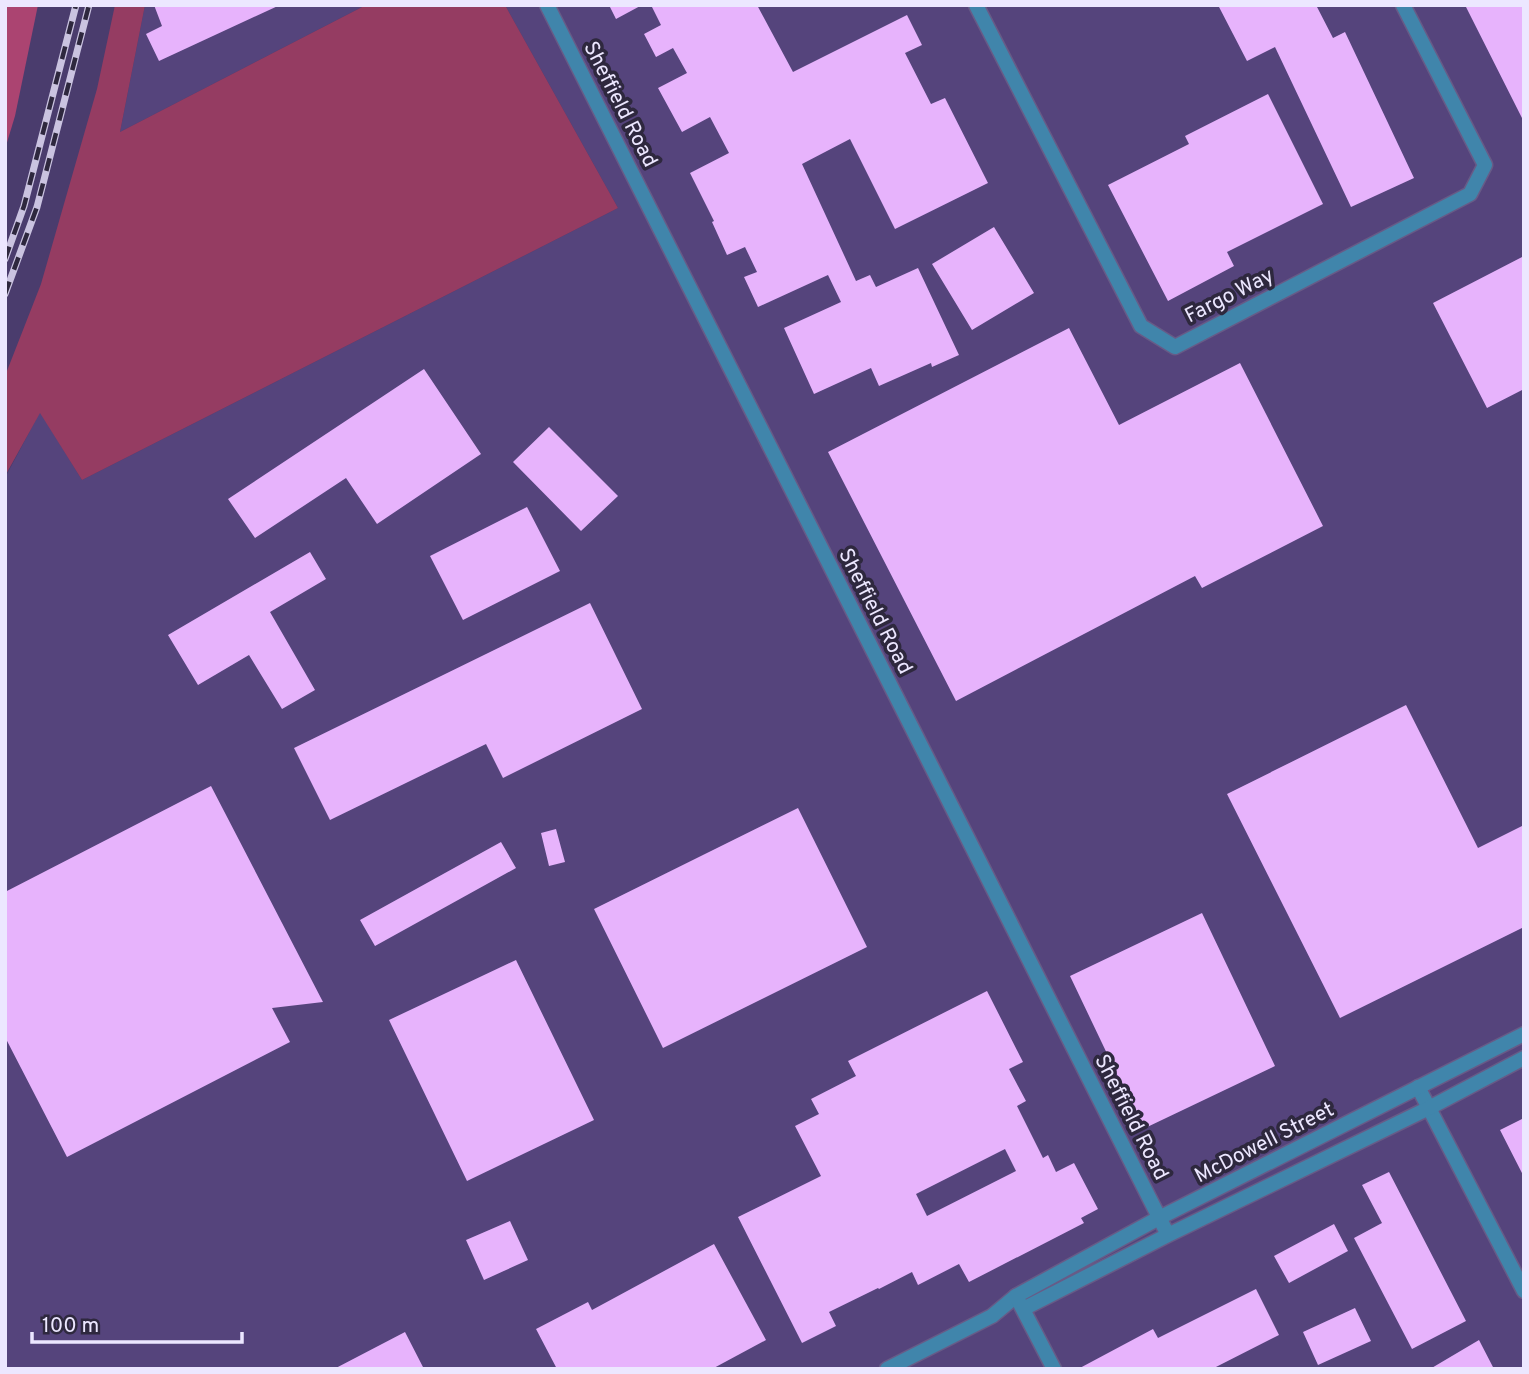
<svg xmlns="http://www.w3.org/2000/svg" width="1529" height="1374" font-family="Overpass,sans-serif">
	<style>
		.built { fill: #55447c }
		.green { fill: #953c62 }
		.forest { fill: #ab4471 }
		.building { fill: #e7b3fc; fill-rule: evenodd }
		.lines { fill: none; stroke-linecap: round; stroke-linejoin: round }
		.minor-casing { stroke: #675b87; stroke-width: 17 }
		.tertiary-casing { stroke: #675b87; stroke-width: 17 }
		.minor { stroke: #4085ab; stroke-width: 14 }
		.tertiary { stroke: #4085ab; stroke-width: 14 }
		.rail-casing { stroke: #cac3e0; stroke-width: 7 }
		.rail { stroke: #2e283e; stroke-width: 4.5; stroke-dasharray: 13; stroke-linecap: butt }
		.labels { text-anchor: middle; stroke-width: 7; stroke-linejoin: round; paint-order: stroke }
		.street-label { font-size: 21px; fill: #ece7ff; stroke: #2e283e }
	</style>
	<rect width="100%" height="100%" fill="#4a3c6d"/>
	<path class="built" d="M 145,5 L 366,5 L 120,132 Z
		M 505,5 L 1524,5 L 1524,1369 L 5,1369 L 5,478 L 40,412 L 82,480 L 618,208 Z"/>
	<path class="green" d="M 115,5 L 145,5 L 120,132 L 366,5 L 505,5 L 618,208 L 82,480 L 40,413 L 5,476 L 5,376 L 41,284 L 97,89 Z"/>
	<path class="forest" d="M 5,5 L 38,5 L 15,116 L 5,149 Z"/>
	<path class="building" d="M 154,5 L 280,5 L 159,61 L 146,34 L 162,26 Z
		M 609,5 L 642,5 L 616,19 Z
		M 651,5 L 757,5 L 793,72 L 907,15 L 922,45 L 905,53 L 931,104 L 945,98 L 988,183 L 895,229 L 850,139 L 802,164 L 856,281 L 870,275 L 876,287 L 918,268 L 959,355 L 932,367 L 931,363 L 879,386 L 871,368 L 814,394 L 784,328 L 841,302 L 828,275 L 758,307 L 744,277 L 757,272 L 745,247 L 727,255 L 712,222 L 714,221 L 690,173 L 729,153 L 710,117 L 682,132 L 658,88 L 687,73 L 673,48 L 656,57 L 644,34 L 661,25 Z
		M 1218,5 L 1316,5 L 1333,38 L 1345,32 L 1414,178 L 1351,207 L 1275,47 L 1247,61 Z
		M 1465,5 L 1524,5 L 1524,122 Z
		M 1268,94 L 1323,204 L 1227,252 L 1234,266 L 1168,301 L 1108,185 L 1189,144 L 1185,136 Z
		M 994,227 L 1034,293 L 972,330 L 932,264 Z
		M 1524,256 L 1524,389 L 1487,408 L 1433,303 Z
		M 1069,328 L 1119,425 L 1240,363 L 1323,526 L 1202,588 L 1195,576 L 956,701 L 828,452 Z
		M 424,369 L 481,454 L 377,524 L 346,478 L 255,538 L 228,499 Z
		M 549,427 L 618,496 L 581,531 L 513,462 Z
		M 527,507 L 560,571 L 463,620 L 430,556 Z
		M 310,552 L 326,579 L 270,612 L 315,690 L 282,709 L 249,655 L 198,685 L 168,635 Z
		M 590,603 L 642,709 L 503,778 L 486,744 L 330,820 L 294,748 Z
		M 1406,705 L 1478,848 L 1524,825 L 1524,927 L 1340,1018 L 1227,794 Z
		M 211,786 L 323,1002 L 272,1008 L 290,1042 L 67,1157 L 5,1037 L 5,892 Z
		M 798,808 L 867,947 L 663,1048 L 594,909 Z
		M 556,829 L 565,862 L 549,866 L 541,833 Z
		M 501,842 L 516,868 L 375,946 L 360,920 Z
		M 1202,913 L 1275,1066 L 1143,1129 L 1070,976 Z
		M 516,960 L 594,1120 L 467,1181 L 389,1020 Z
		M 987,991 L 1023,1062 L 1009,1069 L 1026,1101 L 1017,1106 L 1043,1158 L 1048,1155 L 1056,1172 L 1074,1163 L 1098,1209 L 1081,1218 L 1084,1223 L 969,1282 L 959,1264 L 918,1285 L 912,1272 L 879,1289 L 878,1288 L 829,1312 L 836,1326 L 802,1343 L 738,1217 L 821,1176 L 795,1126 L 819,1114 L 811,1099 L 856,1076 L 848,1061 ZM 1005,1149 L 1016,1171 L 927,1216 L 916,1194 Z
		M 1524,1118 L 1524,1177 L 1500,1130 Z
		M 1389,1172 L 1466,1321 L 1412,1349 L 1354,1238 L 1382,1223 L 1362,1185 Z
		M 510,1221 L 528,1260 L 484,1280 L 466,1240 Z
		M 1334,1224 L 1348,1251 L 1289,1283 L 1274,1256 Z
		M 714,1244 L 766,1340 L 712,1369 L 557,1369 L 536,1329 L 588,1302 L 592,1310 Z
		M 1256,1289 L 1279,1335 L 1212,1369 L 1078,1369 L 1153,1329 L 1158,1338 Z
		M 1355,1308 L 1371,1341 L 1318,1365 L 1303,1332 Z
		M 405,1332 L 424,1369 L 334,1369 Z
		M 1479,1340 L 1494,1369 L 1430,1369 Z"/>
	<g class="lines">
		<g class="minor-casing">
			<path id="minor" d="M 976,5 L 1141,326 L 1175,347 L 1470,194 L 1485,165 L 1403,5
				M 1418,1087 L 1524,1291
				M 887,1369 L 992,1316 L 1016,1296"/>
		</g>
		<g class="tertiary-casing">
			<path id="tertiary" d="M 547,5 L 1168,1235
				M 1023,1309 L 1168,1235 L 1429,1108 L 1524,1058
				M 1054,1369 L 1016,1296 L 1157,1219 L 1524,1034"/>
		</g>
		<use href="#minor" class="minor"/>
		<use href="#tertiary" class="tertiary"/>
		<g class="rail-casing">
			<path id="rail" d="M 5,259 L 24,206 L 76,5
				M 5,294 L 37,207 L 89,5"/>
		</g>
		<use href="#rail" class="rail"/>
	</g>
	<g class="labels">
		<g class="street-label">
			<text transform="translate(621 104) rotate(63)" y="7">Sheffield Road</text>
			<text transform="translate(1229 295) rotate(-27)" y="7">Fargo Way</text>
			<text transform="translate(876 611) rotate(63)" y="7">Sheffield Road</text>
			<text transform="translate(1132 1117) rotate(63)" y="7">Sheffield Road</text>
			<text transform="translate(1264 1142) rotate(-27)" y="7">McDowell Street</text>
		</g>
	</g>
	<rect width="1529" height="1374" fill="none" stroke="#ece7ff" stroke-width="14"/>
	<path d="M32 1332v10h210v-10" fill="none" stroke="#ece7ff" stroke-width="3.5"/>
	<text x="42" y="1332" font-size="21" fill="#ece7ff" stroke="#2e283e" stroke-width="5" paint-order="stroke">100 m</text>
</svg>
